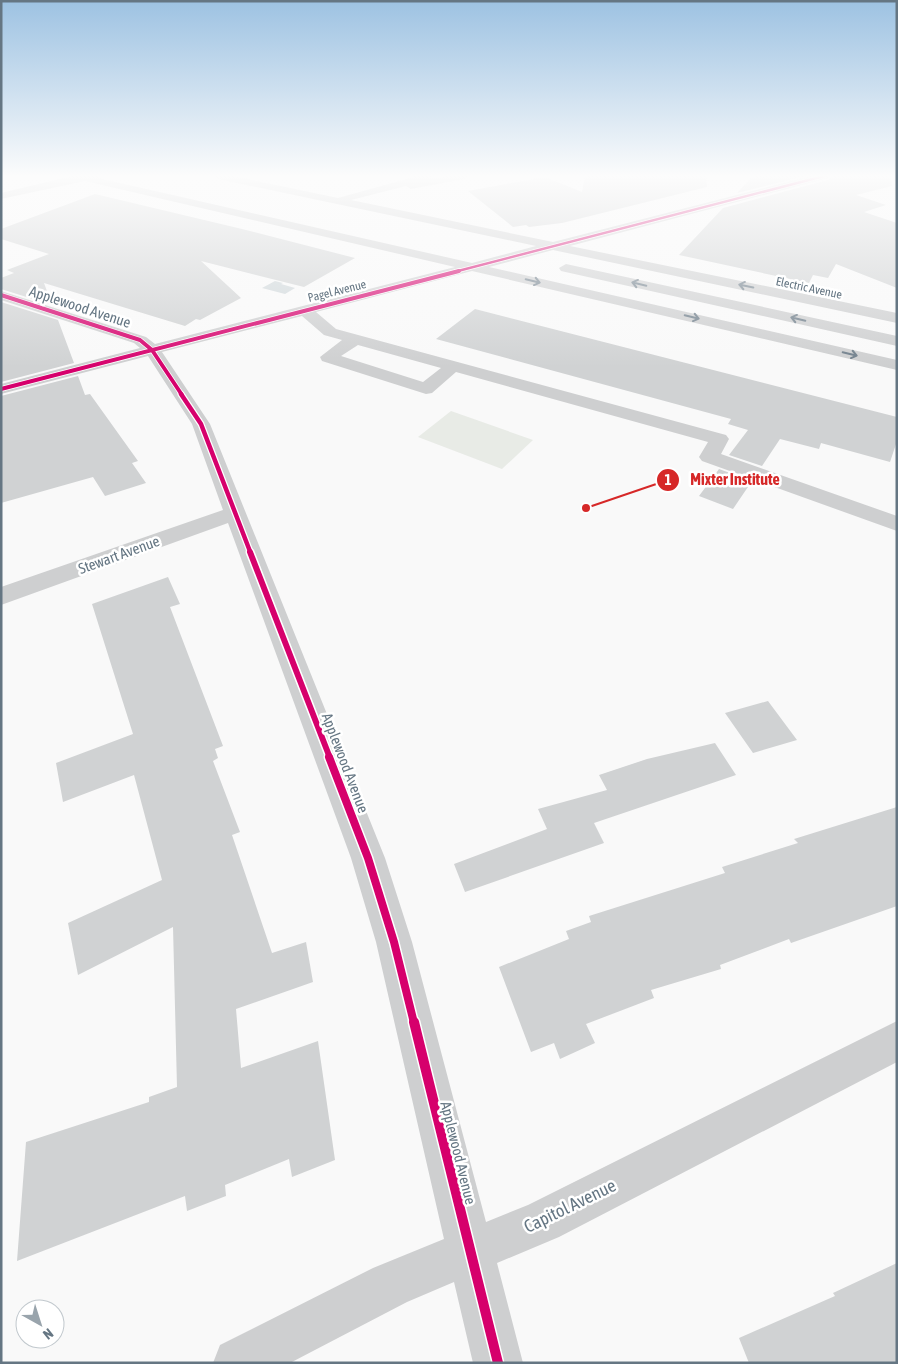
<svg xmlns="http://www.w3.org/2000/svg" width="898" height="1364" font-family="'Asap Condensed',sans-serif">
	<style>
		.green { fill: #e8ebe6 }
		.water { fill: #ced6d9 }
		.building { fill: #d0d2d3 }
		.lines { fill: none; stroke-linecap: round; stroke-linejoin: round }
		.minor { fill: #cecfd0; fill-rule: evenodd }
		.cycleway-far5-casing { stroke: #fff; stroke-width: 4 }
		.cycleway-far4-casing { stroke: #fff; stroke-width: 5.5 }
		.cycleway-far3-casing { stroke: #fff; stroke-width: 7 }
		.cycleway-far2-casing { stroke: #fff; stroke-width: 9 }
		.cycleway-far1-casing { stroke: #fff; stroke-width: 11 }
		.cycleway-casing { stroke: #fff; stroke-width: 13 }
		.cycleway-far5 { stroke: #d6006c; stroke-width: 2.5 }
		.cycleway-far4 { stroke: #d6006c; stroke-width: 4 }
		.cycleway-far3 { stroke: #d6006c; stroke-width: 4.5 }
		.cycleway-far2 { stroke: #d6006c; stroke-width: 6 }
		.cycleway-far1 { stroke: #d6006c; stroke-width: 8 }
		.cycleway { stroke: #d6006c; stroke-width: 10 }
		.oneway { stroke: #707f8b }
		.labels { text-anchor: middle; stroke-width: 5; stroke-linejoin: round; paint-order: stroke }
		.far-street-label { font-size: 12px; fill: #657683; stroke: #fff }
		.street-label { font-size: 15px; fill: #657683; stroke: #fff }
		.near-street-label { font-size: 18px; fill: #657683; stroke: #fff }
		.leader { fill: none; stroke: #d62828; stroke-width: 2 }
		.callout-dot { fill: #d62828; stroke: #fff; stroke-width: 2 }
		.mark-label { font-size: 15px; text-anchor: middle; font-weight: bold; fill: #fff }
		.callout-label { font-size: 16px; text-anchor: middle; font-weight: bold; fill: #d62828; stroke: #fff; stroke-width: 5; stroke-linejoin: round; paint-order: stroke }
	</style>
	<rect width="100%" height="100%" fill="#f9f9f9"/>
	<path class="green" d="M 451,411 L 533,440 L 502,469 L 418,437 Z"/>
	<path class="water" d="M 275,281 L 283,283 L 281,284 L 295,288 L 285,294 L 262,288 Z"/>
	<path class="building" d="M 585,176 L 706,176 L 707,187 L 562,223 L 529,227 L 526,225 L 513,227 L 468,191 L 545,177 L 582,192 Z
		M 753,176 L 804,176 L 737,193 Z
		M 831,176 L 891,176 L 892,186 L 856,195 L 886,205 L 864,212 L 897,223 L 897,288 L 836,264 L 828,278 L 813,275 L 809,283 L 679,255 L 723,208 L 828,180 Z
		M 95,194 L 242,229 L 355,258 L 304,287 L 201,261 L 241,298 L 200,320 L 196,319 L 185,326 L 44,283 L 52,305 L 1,289 L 1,278 L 14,273 L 7,270 L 49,254 L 1,239 L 1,229 Z
		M 1,302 L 58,320 L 74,363 L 1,382 Z
		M 475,309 L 897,417 L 897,441 L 890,462 L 821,443 L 819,449 L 780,439 L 762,466 L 729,455 L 748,430 L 728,424 L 731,419 L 436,339 Z
		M 78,376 L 85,395 L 90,394 L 138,461 L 132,463 L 146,483 L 105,496 L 93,477 L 1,503 L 1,396 Z
		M 719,469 L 752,481 L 733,509 L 699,496 Z
		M 168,577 L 180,604 L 170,607 L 223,746 L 215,749 L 218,758 L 213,761 L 240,832 L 232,835 L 272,953 L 306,942 L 313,982 L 236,1009 L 241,1068 L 318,1041 L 335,1160 L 292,1177 L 289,1159 L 225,1185 L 226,1196 L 187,1211 L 185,1196 L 17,1261 L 26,1142 L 149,1102 L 149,1097 L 177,1087 L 173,927 L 78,975 L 68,923 L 162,880 L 134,775 L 63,802 L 56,763 L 133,734 L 92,604 Z
		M 768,701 L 797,740 L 753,753 L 725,713 Z
		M 715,743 L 736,775 L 594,823 L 604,843 L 465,892 L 454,864 L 547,829 L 538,809 L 607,790 L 599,775 L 647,759 Z
		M 897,807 L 897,906 L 791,943 L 789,939 L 720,965 L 721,969 L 651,990 L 654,998 L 586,1024 L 595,1043 L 560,1059 L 554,1043 L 531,1052 L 499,967 L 569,939 L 566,931 L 591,922 L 589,916 L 725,873 L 722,867 L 798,843 L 794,839 Z
		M 897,1263 L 897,1363 L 749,1363 L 739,1338 L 835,1296 L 833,1293 Z"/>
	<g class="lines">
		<path class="minor" d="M 72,176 L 99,176 L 98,178 L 472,263 L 536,246 L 218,179 L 213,176 L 233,176 L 338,198 L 417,176 L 434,176 L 429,179 L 447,176 L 469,176 L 464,179 L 411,189 L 406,186 L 351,200 L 553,242 L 811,176 L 829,176 L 828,178 L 570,246 L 897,313 L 897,323 L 553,250 L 489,267 L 897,360 L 897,370 L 472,271 L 316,312 L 336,329 L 726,435 L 729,439 L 721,454 L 897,516 L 897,531 L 702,461 L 699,457 L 708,442 L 456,372 L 432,393 L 426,394 L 322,361 L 320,357 L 342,340 L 324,335 L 302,316 L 162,352 L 210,424 L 385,858 L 412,942 L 486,1222 L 528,1205 L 897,1021 L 897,1062 L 559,1237 L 497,1263 L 523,1363 L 473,1363 L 454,1282 L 407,1302 L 290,1363 L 213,1363 L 220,1345 L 373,1268 L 444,1239 L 376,942 L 351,858 L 228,523 L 1,605 L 1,587 L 223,510 L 192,424 L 148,356 L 1,394 L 1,384 L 140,348 L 134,343 L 1,300 L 1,291 L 146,337 L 155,344 L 455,267 L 85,181 L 1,199 L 1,193 ZM 358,345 L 441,368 L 423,382 L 341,356 Z
			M 566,264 L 897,336 L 897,346 L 561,271 L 559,268 Z"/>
		<g class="cycleway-far5-casing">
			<path id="cycleway-far5" d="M 454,272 L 824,176"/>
		</g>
		<g class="cycleway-far4-casing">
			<path id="cycleway-far4" d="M 1,295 L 140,340 L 152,350 L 182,395
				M 1,389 L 459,271"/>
		</g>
		<g class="cycleway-far3-casing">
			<path id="cycleway-far3" d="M 181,394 L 201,424 L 251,554"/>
		</g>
		<g class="cycleway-far2-casing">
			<path id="cycleway-far2" d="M 250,552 L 330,758"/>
		</g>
		<g class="cycleway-far1-casing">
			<path id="cycleway-far1" d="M 329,757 L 368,858 L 394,942 L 414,1023"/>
		</g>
		<g class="cycleway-casing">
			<path id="cycleway" d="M 414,1022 L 498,1363"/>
		</g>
		<use href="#cycleway-far5" class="cycleway-far5"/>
		<use href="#cycleway-far4" class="cycleway-far4"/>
		<use href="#cycleway-far3" class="cycleway-far3"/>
		<use href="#cycleway-far2" class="cycleway-far2"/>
		<use href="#cycleway-far1" class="cycleway-far1"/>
		<use href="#cycleway" class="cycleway"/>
	</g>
	<defs><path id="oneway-shaft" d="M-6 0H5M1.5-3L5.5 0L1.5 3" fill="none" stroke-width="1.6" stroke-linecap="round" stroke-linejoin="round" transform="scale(1.25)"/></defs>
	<g class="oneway">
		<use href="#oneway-shaft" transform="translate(533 281) rotate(13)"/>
		<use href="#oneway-shaft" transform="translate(639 284) rotate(-167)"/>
		<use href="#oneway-shaft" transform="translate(746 286) rotate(-168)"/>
		<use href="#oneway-shaft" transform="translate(692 317) rotate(13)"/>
		<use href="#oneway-shaft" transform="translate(798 319) rotate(-167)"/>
		<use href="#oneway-shaft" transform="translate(850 354) rotate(13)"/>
	</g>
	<linearGradient id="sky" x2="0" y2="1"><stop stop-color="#9dc2e2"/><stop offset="0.48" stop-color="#fcfcfc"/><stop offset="1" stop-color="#fcfcfc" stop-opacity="0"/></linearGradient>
	<rect width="898" height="367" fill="url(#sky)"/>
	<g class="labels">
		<g class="far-street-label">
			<text transform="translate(809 288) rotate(12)" y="4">Electric Avenue</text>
			<text transform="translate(337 291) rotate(-14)" y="4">Pagel Avenue</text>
		</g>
		<g class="street-label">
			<text transform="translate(80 307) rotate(18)" y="5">Applewood Avenue</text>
			<text transform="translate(119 555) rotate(-20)" y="5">Stewart Avenue</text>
			<text transform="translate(345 763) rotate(69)" y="5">Applewood Avenue</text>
			<text transform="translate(458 1153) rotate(76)" y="5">Applewood Avenue</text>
		</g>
		<g class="near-street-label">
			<text transform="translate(570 1206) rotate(-26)" y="6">Capitol Avenue</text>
		</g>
	</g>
	<path class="leader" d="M586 508L668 480"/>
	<g class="callout-dot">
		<circle cx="586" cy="508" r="5"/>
		<circle cx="668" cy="480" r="12"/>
	</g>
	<g class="mark-label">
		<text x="668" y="485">1</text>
	</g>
	<g class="callout-label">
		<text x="735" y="485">Mixter Institute</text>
	</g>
	<rect width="898" height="1364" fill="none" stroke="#657683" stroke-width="5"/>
	<g transform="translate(40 1324) rotate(141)"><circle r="24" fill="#ffffff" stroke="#c1c8cd"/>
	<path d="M0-4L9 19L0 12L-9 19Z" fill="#99a4ac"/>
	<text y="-8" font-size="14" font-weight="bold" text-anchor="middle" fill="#657683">N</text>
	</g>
</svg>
